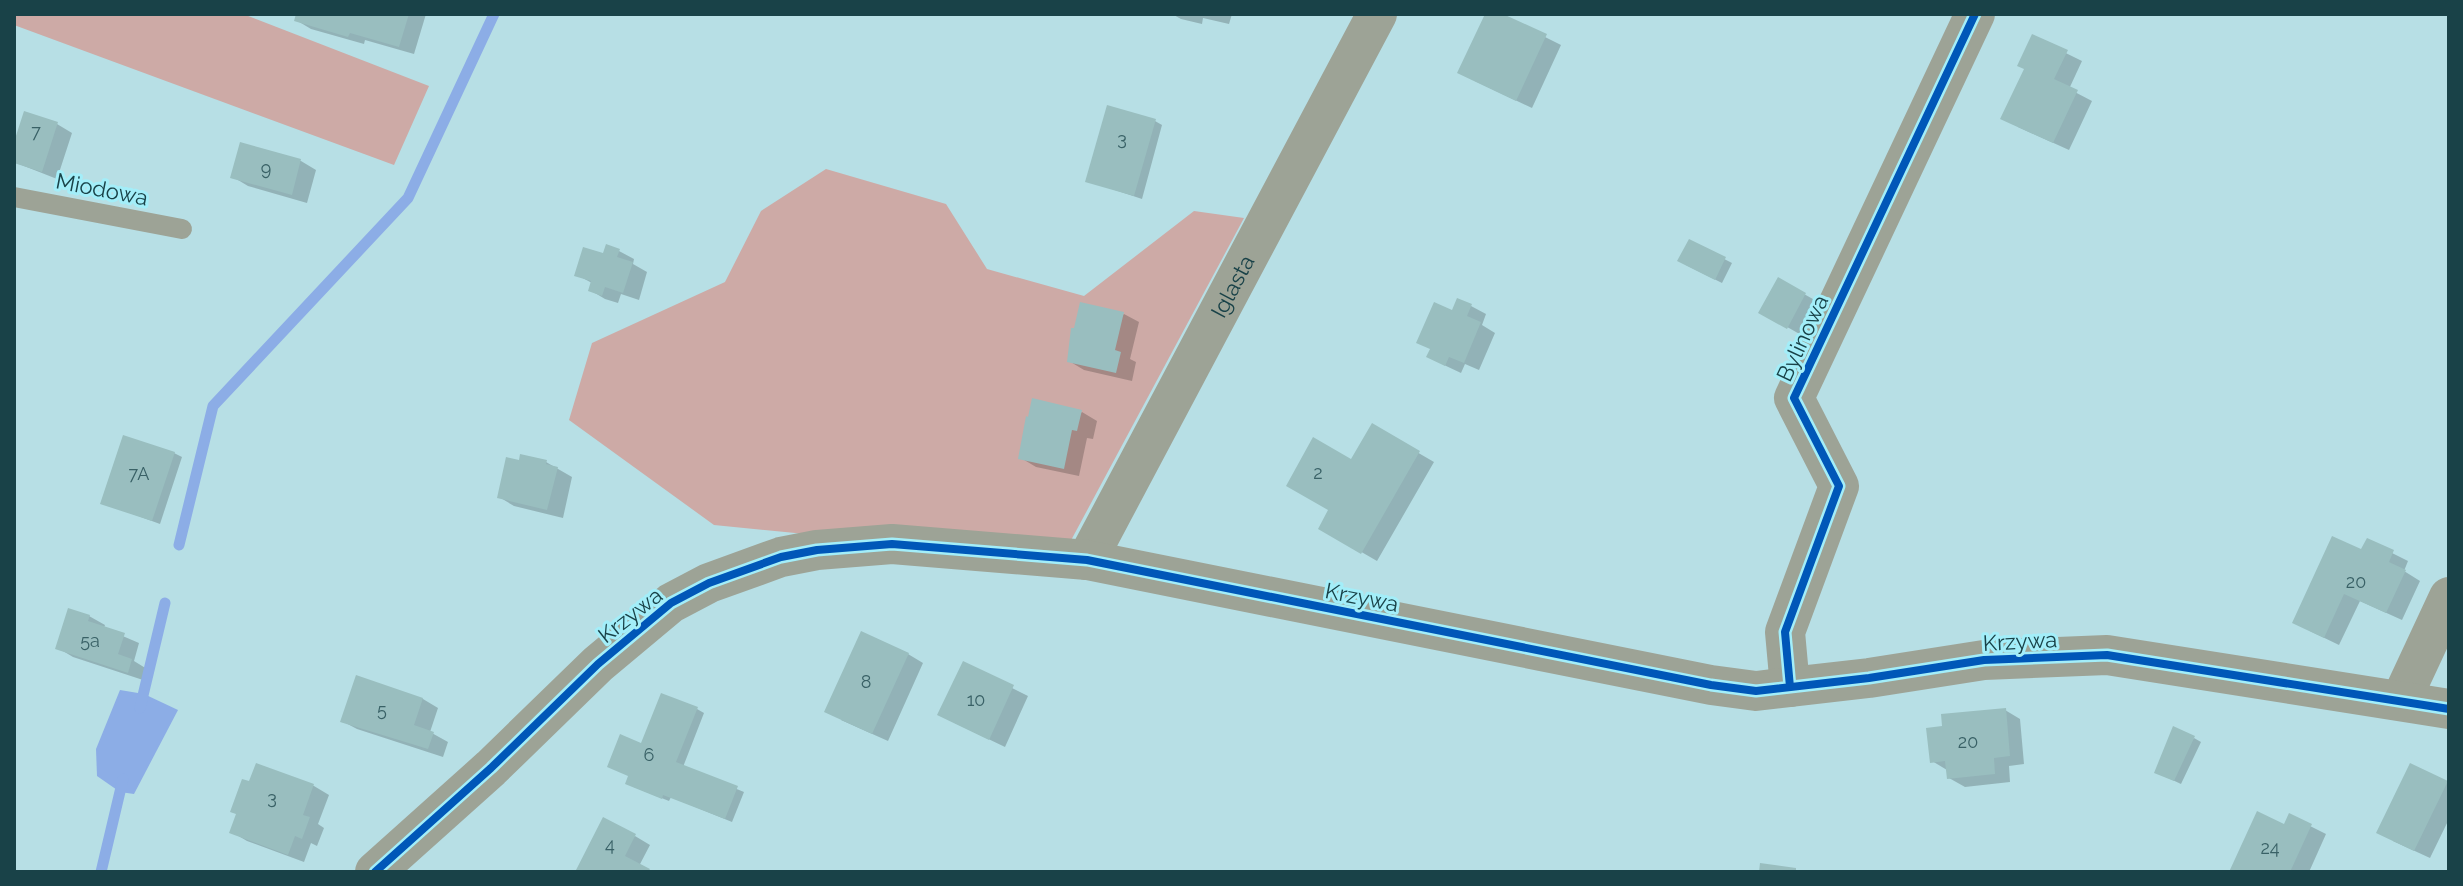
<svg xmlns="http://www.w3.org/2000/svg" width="2463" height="886" font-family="Raleway,sans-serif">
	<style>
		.forest { fill: #cdaaa6 }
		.water { fill: #8cade6 }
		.shadow { fill: #0003 }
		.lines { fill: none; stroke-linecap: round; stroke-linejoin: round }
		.stream { stroke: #8cade6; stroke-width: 11 }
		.building { fill: #99bebf }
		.lane { stroke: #9da396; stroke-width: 20 }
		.street { stroke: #9da396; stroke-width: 40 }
		.cycleway-casing { stroke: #a3eef9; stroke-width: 13 }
		.cycleway { stroke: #0057b8; stroke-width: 8 }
		.labels { text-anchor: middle; stroke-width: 6; stroke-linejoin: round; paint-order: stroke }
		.number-label { font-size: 18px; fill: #396166 }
		.street-label { font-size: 22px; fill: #194248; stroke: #a3eef9 }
	</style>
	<rect width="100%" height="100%" fill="#b7dfe5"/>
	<path class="forest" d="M 14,14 L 243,14 L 429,86 L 394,165 L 14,25 Z
		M 826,169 L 946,204 L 987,269 L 1084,296 L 1194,211 L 1244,218 L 1061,559 L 714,525 L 569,420 L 592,343 L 725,282 L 761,211 Z"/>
	<path class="water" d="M 120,690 L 144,694 L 178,710 L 134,794 L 120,792 L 97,776 L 96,749 Z"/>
	<path class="shadow" d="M 298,14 L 426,14 L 414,54 L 365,40 L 364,44 L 311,29 L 296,20 Z
		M 1172,14 L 1232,14 L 1229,24 L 1203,18 L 1202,24 L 1181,19 Z
		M 1487,14 L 1499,14 L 1561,45 L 1532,108 L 1475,81 Z
		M 2033,37 L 2082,61 L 2069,89 L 2092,101 L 2069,150 L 2018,127 Z
		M 1155,121 L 1162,125 L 1142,199 L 1088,181 Z
		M 57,124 L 72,133 L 57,179 L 14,162 L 14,148 Z
		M 241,145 L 301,161 L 316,170 L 307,203 L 248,186 L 233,177 Z
		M 1689,241 L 1732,263 L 1722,283 L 1686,265 Z
		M 619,251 L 634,259 L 633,264 L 647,272 L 639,300 L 621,294 L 618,303 L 605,299 L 590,290 L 592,283 L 577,275 L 604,255 Z
		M 1779,280 L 1820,303 L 1803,336 L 1761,312 Z
		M 1471,306 L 1486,314 L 1482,325 L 1495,333 L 1479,370 L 1465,364 L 1461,373 L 1444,365 L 1431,350 L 1453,312 Z
		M 1124,314 L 1139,322 L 1130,359 L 1136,362 L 1132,381 L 1084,370 L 1069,361 Z
		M 1082,412 L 1097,421 L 1093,439 L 1087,438 L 1079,476 L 1036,467 L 1021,458 Z
		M 1372,426 L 1434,462 L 1377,561 L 1320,528 Z
		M 174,453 L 182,457 L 160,524 L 103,503 Z
		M 546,462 L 572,477 L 563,518 L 514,506 L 499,497 Z
		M 2368,541 L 2408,561 L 2404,571 L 2420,581 L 2402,620 L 2360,601 L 2339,645 L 2310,631 Z
		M 89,616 L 105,625 L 104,628 L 139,643 L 134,661 L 147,669 L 143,680 L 73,657 L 58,648 Z
		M 908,654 L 923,663 L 888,741 L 841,720 Z
		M 964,664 L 1028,696 L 1005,747 L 955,723 Z
		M 357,677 L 423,699 L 438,708 L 430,732 L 448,742 L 443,757 L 357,729 L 342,721 Z
		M 697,709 L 704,713 L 683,767 L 744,792 L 732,822 L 671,797 L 669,801 L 634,787 L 642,745 Z
		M 2005,710 L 2020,719 L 2024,764 L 2009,766 L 2010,782 L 1965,787 L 1949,778 L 1947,770 L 1932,761 Z
		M 2194,738 L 2201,742 L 2181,784 L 2164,776 Z
		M 257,765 L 314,786 L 329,795 L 318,824 L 324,828 L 317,846 L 311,843 L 304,862 L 247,841 L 232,832 Z
		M 2411,766 L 2449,784 L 2449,819 L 2430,858 L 2393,841 Z
		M 2290,816 L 2326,834 L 2309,872 L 2231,872 L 2285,827 Z
		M 635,836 L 650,845 L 639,866 L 651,872 L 577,872 Z"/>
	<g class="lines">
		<path class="stream" d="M 179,545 L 213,406 L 408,198 L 494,14
			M 140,708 L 165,603
			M 101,872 L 123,779"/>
	</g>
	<path class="building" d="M 296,14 L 409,14 L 399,47 L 350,33 L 348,37 L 294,21 Z
		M 1485,14 L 1503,14 L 1547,34 L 1516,101 L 1457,73 Z
		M 2032,34 L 2068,50 L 2054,79 L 2078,90 L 2053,143 L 2000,119 L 2024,69 L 2017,66 Z
		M 1107,105 L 1156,119 L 1134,196 L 1085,182 Z
		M 24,111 L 58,122 L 42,172 L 14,163 L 14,142 Z
		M 240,142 L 301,159 L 292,195 L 230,178 Z
		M 1689,239 L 1726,257 L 1715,280 L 1677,261 Z
		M 606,244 L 620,249 L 617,257 L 633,262 L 623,293 L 605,287 L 602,296 L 588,291 L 591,281 L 574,276 L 583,247 L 603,253 Z
		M 1778,277 L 1806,293 L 1787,329 L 1758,313 Z
		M 1457,298 L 1472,304 L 1467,316 L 1481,322 L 1464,363 L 1449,357 L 1445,366 L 1426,357 L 1430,349 L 1416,343 L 1434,302 L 1452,310 Z
		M 1080,302 L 1124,312 L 1115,350 L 1121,352 L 1116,373 L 1067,362 L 1071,328 L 1074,328 Z
		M 1032,398 L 1082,410 L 1077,431 L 1072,430 L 1064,469 L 1018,459 L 1026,416 L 1028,417 Z
		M 1372,423 L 1420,451 L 1361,554 L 1318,529 L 1328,510 L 1286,486 L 1313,437 L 1351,459 Z
		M 123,435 L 175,452 L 152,521 L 100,504 Z
		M 520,454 L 547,460 L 546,464 L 558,467 L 547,510 L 497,498 L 506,457 L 519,460 Z
		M 2332,536 L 2361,549 L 2367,538 L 2394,550 L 2389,562 L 2406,570 L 2386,613 L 2344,594 L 2324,638 L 2292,623 Z
		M 68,608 L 90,615 L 88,621 L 125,633 L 118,654 L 132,659 L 128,673 L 55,649 Z
		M 861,631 L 909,653 L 872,734 L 824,712 Z
		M 963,661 L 1014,685 L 989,740 L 937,715 Z
		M 356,675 L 423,698 L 414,725 L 434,732 L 428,749 L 340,722 Z
		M 661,693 L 698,707 L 676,762 L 738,786 L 725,819 L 663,795 L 662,799 L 625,784 L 628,776 L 607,767 L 620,734 L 641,743 Z
		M 2006,708 L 2010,756 L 1994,758 L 1995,774 L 1947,779 L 1945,761 L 1930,763 L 1926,728 L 1942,726 L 1941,714 Z
		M 2173,726 L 2195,736 L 2174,781 L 2154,773 Z
		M 256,763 L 314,784 L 303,815 L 310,817 L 302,839 L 295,836 L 288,855 L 229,833 L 236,814 L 230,812 L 242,779 L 249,781 Z
		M 2410,763 L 2448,781 L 2414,851 L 2376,833 Z
		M 2257,811 L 2284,824 L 2289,813 L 2312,824 L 2290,872 L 2229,872 Z
		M 603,817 L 636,834 L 625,856 L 650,869 L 648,872 L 575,872 Z
		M 1760,863 L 1796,868 L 1796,872 L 1759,872 Z"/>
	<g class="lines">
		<path class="lane" d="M 14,197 L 182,229"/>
		<g class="street">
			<path id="s1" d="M 1087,560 L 1377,14"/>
			<path d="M 1790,687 L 1785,632 L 1839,486 L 1794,398 L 1975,14"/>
			<path d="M 2401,700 L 2449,597"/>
			<path d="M 375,872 L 491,768 L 598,664 L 671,603 L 709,583 L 781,557 L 817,550 L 892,544 L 1087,560 L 1711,685 L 1756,691 L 1869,678 L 1984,660 L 2107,655 L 2449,709"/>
		</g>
		<g class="cycleway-casing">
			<path id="cycleway" d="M 1790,687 L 1785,632 L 1839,486 L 1794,398 L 1975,14
				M 375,872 L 491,768 L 598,664 L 671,603 L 709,583 L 781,557 L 817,550 L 892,544 L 1087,560 L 1711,685 L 1756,691 L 1869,678 L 1984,660 L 2107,655 L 2449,709"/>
		</g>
		<use href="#cycleway" class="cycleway"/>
	</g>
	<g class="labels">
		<g class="number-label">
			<text x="36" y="138">7</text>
			<text x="1122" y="145">3</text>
			<text x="266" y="175">9</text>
			<text x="1318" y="479">2</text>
			<text x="139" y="480">7A</text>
			<text x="2356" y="588">20</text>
			<text x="90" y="647">5a</text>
			<text x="866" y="688">8</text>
			<text x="976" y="706">10</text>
			<text x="382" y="716">5</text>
			<text x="1968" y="748">20</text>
			<text x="649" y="761">6</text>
			<text x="272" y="804">3</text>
			<text x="610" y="851">4</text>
			<text x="2270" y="854">24</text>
		</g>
		<g class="street-label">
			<text transform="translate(102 189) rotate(11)" y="8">Miodowa</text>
			<text dy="8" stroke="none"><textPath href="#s1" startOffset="310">Iglasta</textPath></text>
			<text transform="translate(1802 338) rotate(-65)" y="8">Bylinowa</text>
			<text transform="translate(1362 597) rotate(11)" y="8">Krzywa</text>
			<text transform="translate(630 615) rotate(-38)" y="8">Krzywa</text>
			<text transform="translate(2020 641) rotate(-3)" y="8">Krzywa</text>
		</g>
	</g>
	<rect width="2463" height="886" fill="none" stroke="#194248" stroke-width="32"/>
</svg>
